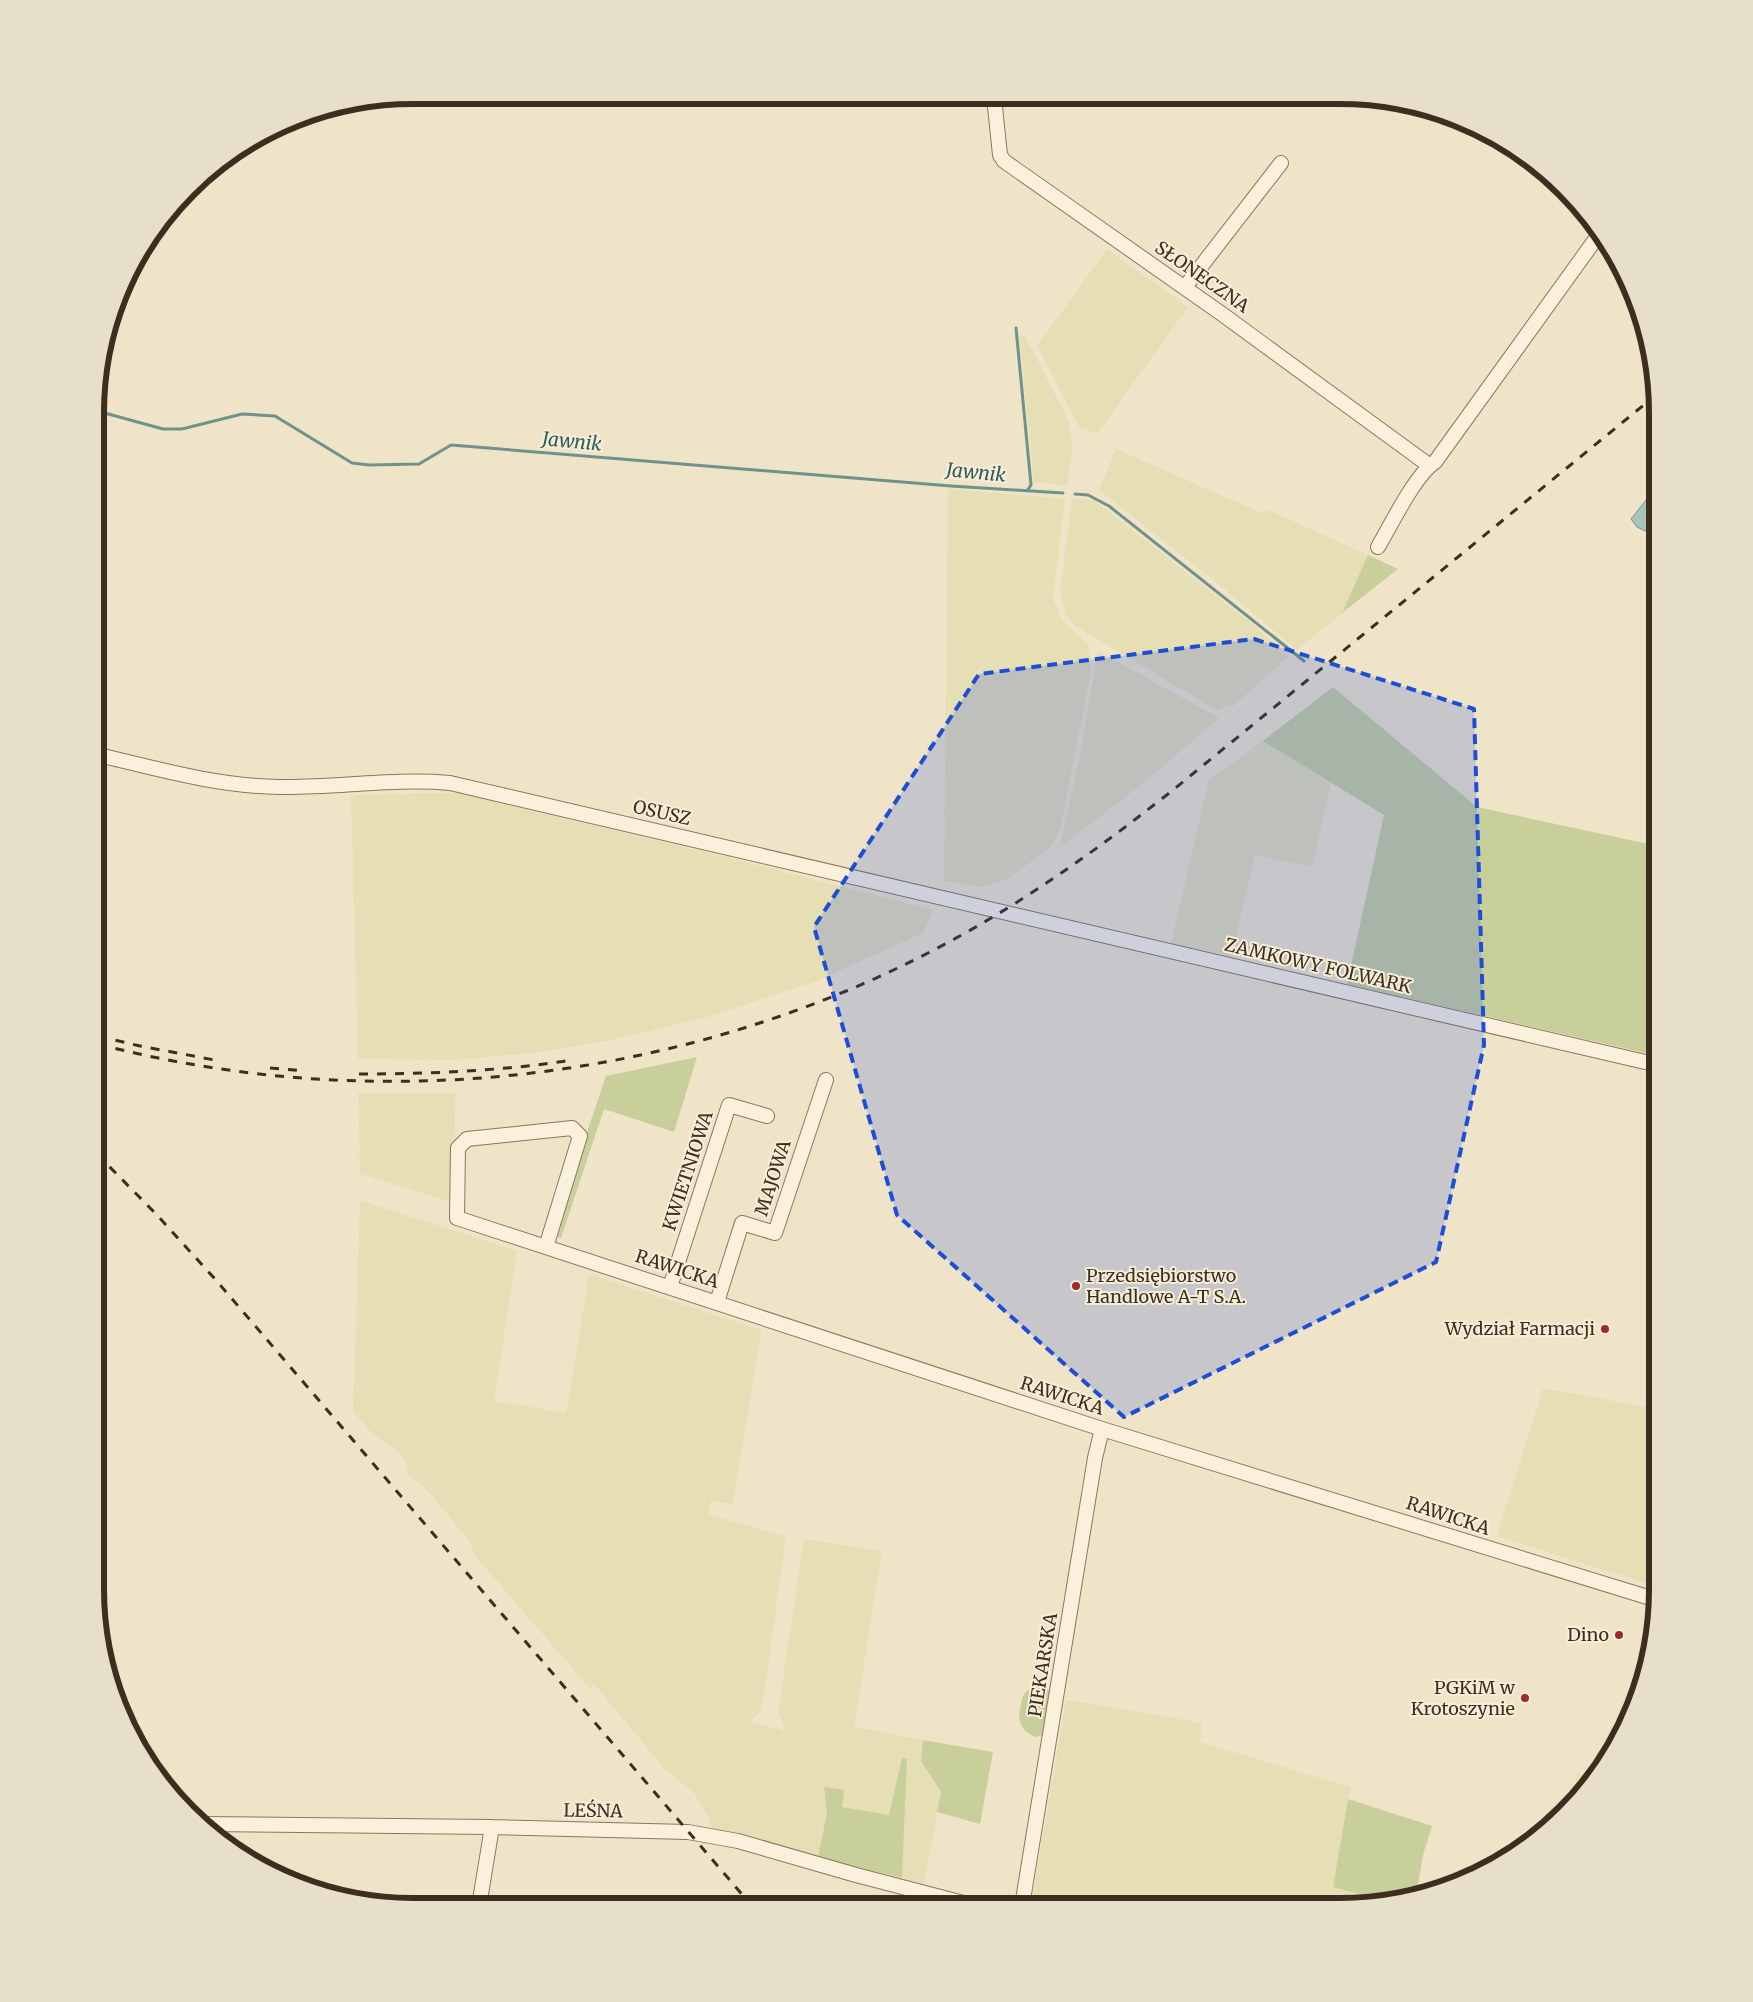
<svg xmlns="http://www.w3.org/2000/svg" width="1753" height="2002" font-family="Merriweather,serif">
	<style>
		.farmland { fill: #e6deb5 }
		.green { fill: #c9cf9b }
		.water { fill: #a9c4bc; stroke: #6f938a }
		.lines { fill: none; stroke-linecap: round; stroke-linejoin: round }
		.stream { stroke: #6f938a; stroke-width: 3 }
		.minor-casing { stroke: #8d765c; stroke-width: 16 }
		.minor { stroke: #faf1dc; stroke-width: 14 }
		.rail { stroke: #3d2e20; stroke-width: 3; stroke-dasharray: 9 9; stroke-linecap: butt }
		.marked { fill: #1d4ed8; fill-opacity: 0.2; stroke: #1d4ed8; stroke-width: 4; stroke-dasharray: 10 6; stroke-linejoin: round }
		.poi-dot { fill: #9e2a2b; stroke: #f7eed8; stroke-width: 2 }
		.labels { text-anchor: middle; stroke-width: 4; stroke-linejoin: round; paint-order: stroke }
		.street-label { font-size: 18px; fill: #3d2e20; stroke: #f7eed8 }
		.poi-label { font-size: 18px; fill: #3d2e20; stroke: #f7eed8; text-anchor: end }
		.water-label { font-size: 19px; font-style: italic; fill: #2f5d5a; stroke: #f7eed8 }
		.rim { fill: none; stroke: #3d2e20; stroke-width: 6 }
	</style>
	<rect width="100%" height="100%" fill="#f0e4c8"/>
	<path class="farmland" d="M 1107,249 L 1188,307 L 1097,434 L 1079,427 L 1037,346 Z
		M 1019,336 L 1025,336 L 1069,422 L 1072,448 L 1067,486 L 1034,482 Z
		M 1116,449 L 1264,514 L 1266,509 L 1368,555 L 1342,613 L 1297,650 L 1221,586 L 1099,490 Z
		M 948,489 L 1065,499 L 1053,598 L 1061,619 L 1087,644 L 1091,657 L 1090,677 L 1060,830 L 1048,850 L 1005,880 L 984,887 L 944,881 Z
		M 1072,498 L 1094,500 L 1246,619 L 1289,656 L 1231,708 L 1227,704 L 1219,711 L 1075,626 L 1066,615 L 1060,592 Z
		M 1098,651 L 1219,718 L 1141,785 L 1060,847 L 1081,750 Z
		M 1263,741 L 1331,783 L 1312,867 L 1255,855 L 1231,956 L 1171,943 L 1209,780 Z
		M 457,793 L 730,858 L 933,910 L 923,933 L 814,982 L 711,1016 L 616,1039 L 533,1053 L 455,1060 L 358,1059 L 351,795 Z
		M 358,1093 L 455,1093 L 454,1203 L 360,1174 Z
		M 360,1200 L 517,1251 L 494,1401 L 566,1413 L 589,1274 L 761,1330 L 733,1504 L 711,1500 L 709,1514 L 786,1537 L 762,1709 L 750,1722 L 785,1731 L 778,1712 L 804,1539 L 882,1551 L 854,1727 L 923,1740 L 921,1761 L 941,1792 L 924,1884 L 902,1878 L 907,1759 L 902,1758 L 889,1815 L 842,1807 L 824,1788 L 827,1812 L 818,1858 L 713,1830 L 705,1810 L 694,1793 L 666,1770 L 593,1683 L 592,1691 L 472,1552 L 471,1543 L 428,1491 L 408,1474 L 406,1464 L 400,1453 L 373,1434 L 353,1412 Z
		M 1543,1388 L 1657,1409 L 1657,1587 L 1497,1536 Z
		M 1066,1700 L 1202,1723 L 1200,1742 L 1350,1787 L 1333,1887 L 1389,1902 L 1361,1906 L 1031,1906 Z
		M 1577,1773 L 1594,1776 L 1572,1805 Z"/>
	<path class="green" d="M 1368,555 L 1398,569 L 1342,613 Z
		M 1333,687 L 1477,807 L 1658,846 L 1658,1056 L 1347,984 L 1384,815 L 1263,741 Z
		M 697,1057 L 674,1132 L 604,1109 L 561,1238 L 554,1236 L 590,1123 L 606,1076 Z
		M 1043,1686 L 1053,1693 L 1043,1735 L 1035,1737 C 1019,1729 1017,1720 1021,1704 C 1022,1700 1022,1696 1025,1693 C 1029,1688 1037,1687 1043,1686 Z
		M 923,1740 L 993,1752 L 980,1824 L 937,1812 L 941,1792 L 921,1761 Z
		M 902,1758 L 907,1759 L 902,1878 L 818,1858 L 827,1812 L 824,1787 L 844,1790 L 842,1807 L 889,1815 Z
		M 1348,1799 L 1432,1826 L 1423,1855 L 1416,1897 L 1389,1902 L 1333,1887 Z"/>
	<path class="water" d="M 1655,489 L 1658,490 L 1658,537 L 1637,527 L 1631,519 Z"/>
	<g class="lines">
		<path class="stream" d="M 1016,328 L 1031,485 L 1027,491
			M 101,412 L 163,429 L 182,429 L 242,414 L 275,416 L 352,463 L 369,465 L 419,464 L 451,445 L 951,486 L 1063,493
			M 1075,494 L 1088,495 L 1109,506 L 1304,661"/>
		<g class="minor-casing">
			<path id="minor" d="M 994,97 L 1000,155 L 1004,161 L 1222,314 L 1430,466
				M 1185,287 L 1281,163
				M 1378,547 C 1391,525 1415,475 1435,462 L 1600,233
				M 99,755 C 158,769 217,786 279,787 C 336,788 393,778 450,783 L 1658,1065
				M 546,1247 L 580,1136 L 572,1128 L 467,1139 L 458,1148 L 457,1218 L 1102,1429 L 1657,1600
				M 670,1287 L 729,1105 L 767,1116
				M 717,1302 L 742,1223 L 775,1233 L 826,1080
				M 201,1824 L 492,1827 L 688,1832 L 738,1841 L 856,1875 L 975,1906
				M 479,1906 L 492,1827
				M 1022,1906 L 1095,1458 L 1102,1429"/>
		</g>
		<use href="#minor" class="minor"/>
		<path class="rail" d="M 98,1036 L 140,1046 L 220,1061
			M 98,1044 C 373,1116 675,1083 928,953 C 1016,908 1096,851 1173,790 L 1656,395
			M 270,1068 L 305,1071
			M 359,1074 C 429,1074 498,1071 566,1061
			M 97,1154 L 156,1214 L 215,1279 L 752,1906"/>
	</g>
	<path class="marked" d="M 1254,639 L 1474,709 L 1484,1045 L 1436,1262 L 1124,1417 L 897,1215 L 814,927 L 979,674 Z"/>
	<g class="poi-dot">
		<circle cx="1076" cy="1286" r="5"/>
		<circle cx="1605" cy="1329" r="5"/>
		<circle cx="1619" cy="1635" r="5"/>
		<circle cx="1525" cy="1698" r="5"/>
	</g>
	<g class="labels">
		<g class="street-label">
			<text transform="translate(1202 277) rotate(35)" y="6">SŁONECZNA</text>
			<text transform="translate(662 813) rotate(13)" y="6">OSUSZ</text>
			<text transform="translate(1318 966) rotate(13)" y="6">ZAMKOWY FOLWARK</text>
			<text transform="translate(688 1171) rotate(-72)" y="6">KWIETNIOWA</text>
			<text transform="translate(773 1178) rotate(-72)" y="6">MAJOWA</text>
			<text transform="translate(677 1269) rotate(18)" y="6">RAWICKA</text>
			<text transform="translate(1062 1396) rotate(18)" y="6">RAWICKA</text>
			<text transform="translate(1448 1516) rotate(18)" y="6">RAWICKA</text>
			<text transform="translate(1043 1665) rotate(-81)" y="6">PIEKARSKA</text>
			<text transform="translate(593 1811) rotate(1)" y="6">LEŚNA</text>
		</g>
		<g class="poi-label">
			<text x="1086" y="1282" text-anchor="start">Przedsiębiorstwo<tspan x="1086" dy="21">Handlowe A-T S.A.</tspan></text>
			<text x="1595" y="1335">Wydział Farmacji</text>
			<text x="1609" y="1641">Dino</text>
			<text x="1515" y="1694">PGKiM w<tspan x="1515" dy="21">Krotoszynie</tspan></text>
		</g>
		<g class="water-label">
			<text transform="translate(572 441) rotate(5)" y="7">Jawnik</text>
			<text transform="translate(976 472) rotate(5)" y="7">Jawnik</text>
		</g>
	</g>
	<path d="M0 0H1753V2002H0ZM413 104H1340A309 309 0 0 1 1649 413V1589A309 309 0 0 1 1340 1898H413A309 309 0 0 1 104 1589V413A309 309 0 0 1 413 104Z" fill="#e8dfc9" fill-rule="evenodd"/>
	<path class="rim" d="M413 104H1340A309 309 0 0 1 1649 413V1589A309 309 0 0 1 1340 1898H413A309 309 0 0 1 104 1589V413A309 309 0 0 1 413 104Z"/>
</svg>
